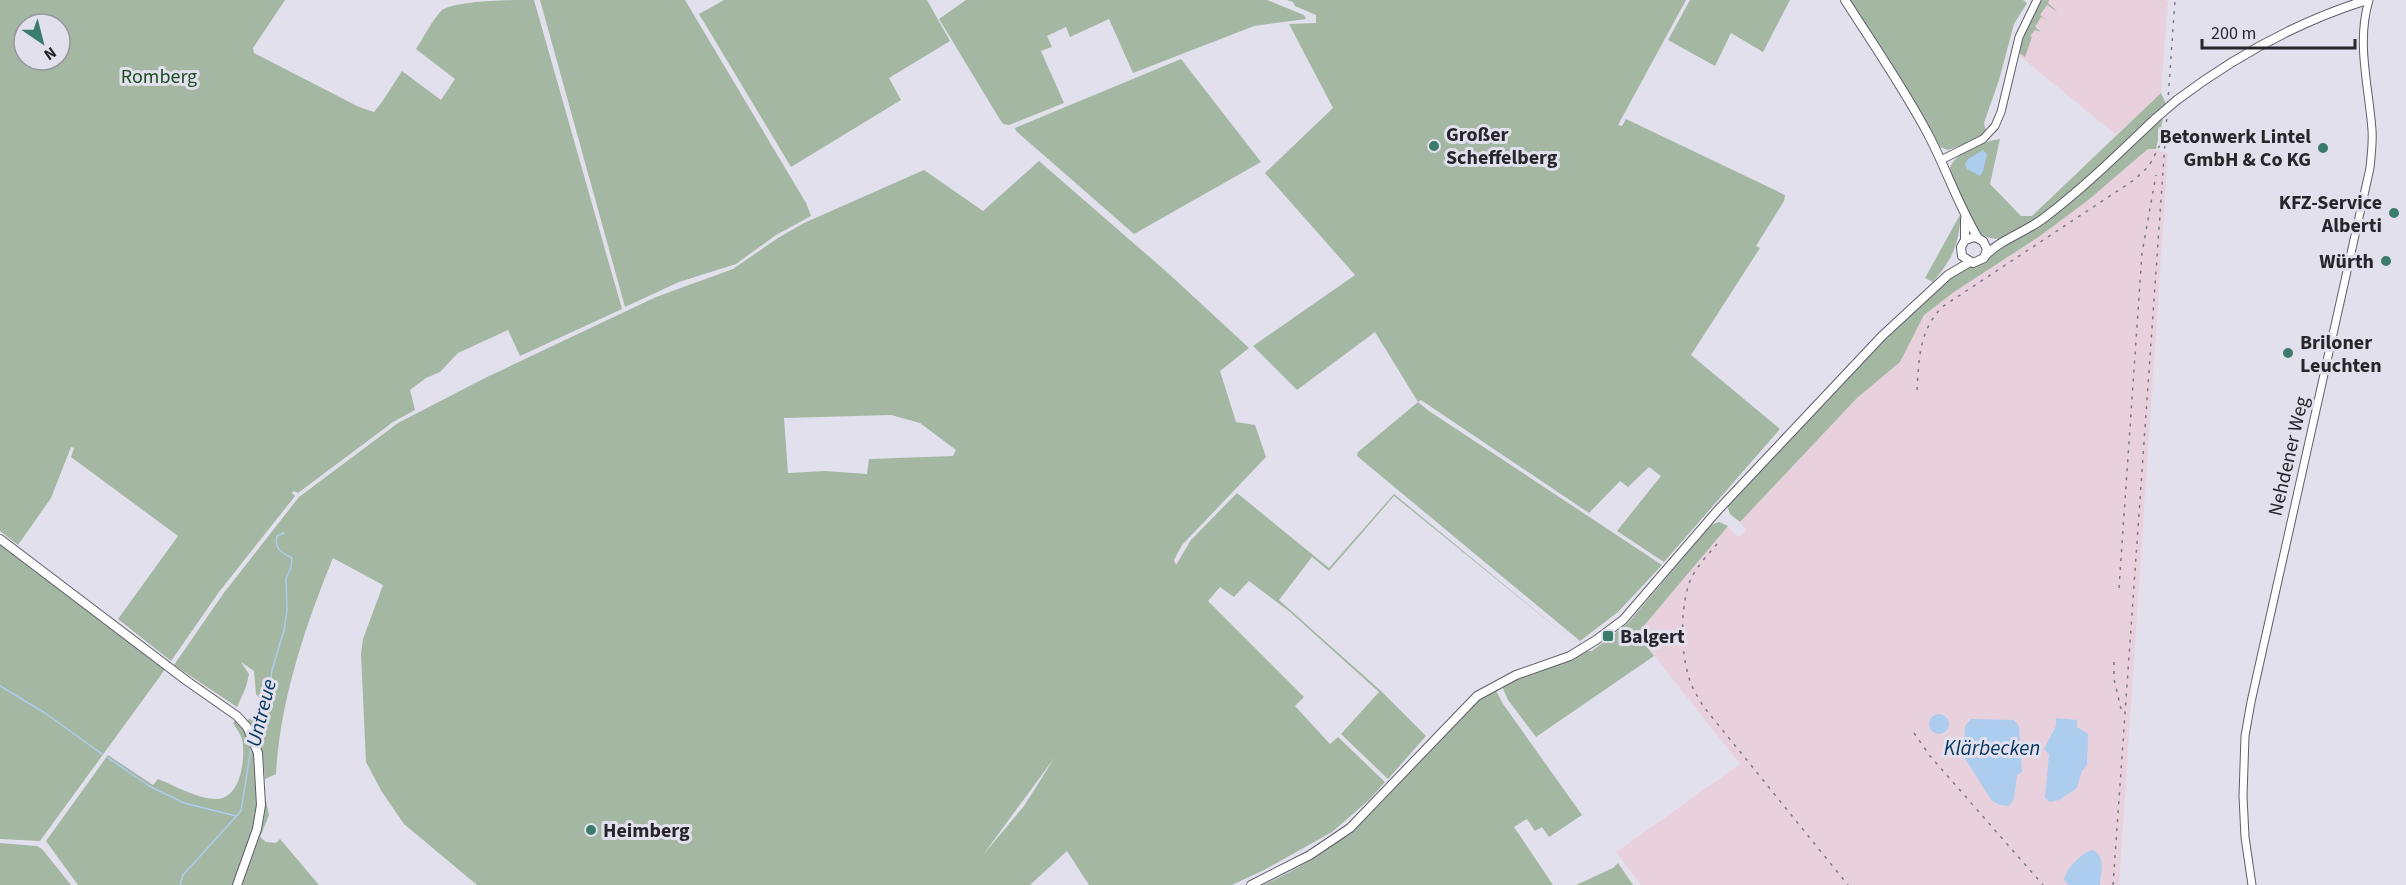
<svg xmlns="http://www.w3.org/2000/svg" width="2406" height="885" font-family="'Source Sans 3',sans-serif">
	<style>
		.industrial { fill: #e8d1dd }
		.green { fill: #a3b7a3; fill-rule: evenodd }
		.water { fill: #adcdef }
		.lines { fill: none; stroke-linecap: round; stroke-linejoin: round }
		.stream { stroke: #adcdef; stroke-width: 1.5 }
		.minor-casing { stroke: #605e69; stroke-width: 9 }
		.major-casing { stroke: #605e69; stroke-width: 10 }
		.minor { stroke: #fff; stroke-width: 7 }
		.major { stroke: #fff; stroke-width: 8 }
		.rail { stroke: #7b7982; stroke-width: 1.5; stroke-dasharray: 3 6; stroke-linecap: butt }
		.major-bridge-casing { stroke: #605e69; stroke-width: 10; stroke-linecap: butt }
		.major-bridge { stroke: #fff; stroke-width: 8 }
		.poi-dot { fill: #3a7c6b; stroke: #e3e0ed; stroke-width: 2 }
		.labels { text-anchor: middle; stroke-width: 6; stroke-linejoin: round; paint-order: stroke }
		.park-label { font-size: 20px; fill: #1c4e22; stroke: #e3e0ed }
		.poi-label { font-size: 20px; font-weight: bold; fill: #27262b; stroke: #e3e0ed; text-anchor: start }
		.street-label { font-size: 20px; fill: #27262b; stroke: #e3e0ed }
		.water-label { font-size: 21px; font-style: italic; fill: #03355f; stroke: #e3e0ed }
	</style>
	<rect width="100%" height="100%" fill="#e3e0ed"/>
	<path class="industrial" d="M 2043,0 L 2166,0 L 2168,2 L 2161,93 L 2116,135 L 2020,56 L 2033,17 Z
		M 2149,149 L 2168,153 L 2119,885 L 1641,885 L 1616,852 L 1740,764 L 1637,634 L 1728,526 L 1737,537 L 1741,535 L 1746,530 L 1740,522 L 1857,398 L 1900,362 L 1924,315 L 1954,292 L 2040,236 L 2087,201 Z"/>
	<path class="green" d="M 0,0 L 285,0 L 253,48 L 254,53 L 359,107 L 374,112 L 382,102 L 402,71 L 441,100 L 455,79 L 416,49 C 424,37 432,20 442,10 C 458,0 512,0 534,0 L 622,309 L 520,356 L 508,330 L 458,353 L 440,372 L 426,378 L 410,390 L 415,410 L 393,422 L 298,493 L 294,491 L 292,493 L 295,496 L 219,592 L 171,661 L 118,619 L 178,536 L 71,457 L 74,448 L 71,447 L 51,498 L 18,545 L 0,531 ZM 24,24 L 60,24 L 60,60 L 24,60 Z
		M 540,0 L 685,0 L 806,203 L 811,216 L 776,235 L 736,264 L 679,282 L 625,307 Z
		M 724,0 L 927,0 L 950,41 L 889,78 L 901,100 L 791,167 L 699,14 Z
		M 966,0 L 1267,0 L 1304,15 L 1306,19 L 1254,26 L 1133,73 L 1109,19 L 1070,37 L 1066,27 L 1047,36 L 1052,47 L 1041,51 L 1064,103 L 1009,125 L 1003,124 L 999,118 L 939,19 Z
		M 1287,0 L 1686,0 L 1618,125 L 1622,126 L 1626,119 L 1785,195 L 1784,201 L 1756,246 L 1760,248 L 1691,355 L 1780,429 L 1664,562 L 1617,531 L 1661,476 L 1649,467 L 1628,487 L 1620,481 L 1589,513 L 1421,400 L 1418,402 L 1429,411 L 1662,565 L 1618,612 L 1580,641 L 1357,456 L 1358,452 L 1418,402 L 1375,332 L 1297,390 L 1253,346 L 1355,275 L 1265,173 L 1333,108 L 1289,24 L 1316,23 L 1316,15 L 1295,6 L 1293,2 Z
		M 1690,0 L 1790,0 L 1763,52 L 1731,33 L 1715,66 L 1668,40 Z
		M 1849,0 L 2023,0 L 2027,3 L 2014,24 L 1999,80 L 1984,123 L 1986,132 L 1975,140 L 1948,150 L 1940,147 Z
		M 2040,0 L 2049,0 L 2048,3 L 2058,12 L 2047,5 L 2040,15 L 2049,22 L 2041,17 L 2035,27 L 2041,32 L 2035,30 L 2030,36 L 2032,37 L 2025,57 L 2018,52 L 2030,20 Z
		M 1181,59 L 1261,162 L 1134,234 L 1016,131 L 1015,128 Z
		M 2161,93 L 2167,106 C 2126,143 2086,182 2042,215 C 2032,223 2020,234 2007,238 C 2001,240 1991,239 1985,236 C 1970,230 1954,183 1950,168 C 1955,152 1985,141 2000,139 L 1990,184 L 2021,216 L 2032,216 Z
		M 2163,119 L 2156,149 L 2148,149 L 2087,201 L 2040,236 L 1954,292 L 1924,315 L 1900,362 L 1857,398 L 1740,522 L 1730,514 L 1727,505 L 1865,358 L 1949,279 L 1998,248 L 2031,231 Z
		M 1039,161 L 1168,273 L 1249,348 L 1220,371 L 1236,422 L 1255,425 L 1266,457 L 1182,545 L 1174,560 L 1176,565 L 1191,540 L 1237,493 L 1329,568 L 1394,494 L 1575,643 L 1394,496 L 1329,571 L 1312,557 L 1279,600 L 1381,691 L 1426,736 L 1388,779 L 1341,734 L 1379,692 L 1290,612 L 1249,581 L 1234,597 L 1220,587 L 1208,601 L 1179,572 L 1304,697 L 1295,706 L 1330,744 L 1338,737 L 1385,782 L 1369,800 L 1332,832 L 1264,870 L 1232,885 L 1089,885 L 1067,851 L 1030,885 L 477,885 L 404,824 L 382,792 L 366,762 L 361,654 L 363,639 L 383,585 L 333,558 C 305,626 280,701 276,774 L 265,779 L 263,759 L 246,721 L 254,716 L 263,703 L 256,694 L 254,671 L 241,662 L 249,674 L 246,687 L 237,707 L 174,665 L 223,594 L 299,497 L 398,423 L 485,378 L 656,297 L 733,269 L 778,238 L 804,223 L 924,170 L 983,211 ZM 891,415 L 920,423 L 956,450 L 953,456 L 869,459 L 867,474 L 825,471 L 788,473 L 784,418 ZM 1055,757 L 1024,806 L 983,855 Z
		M 1961,213 C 1958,247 1954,256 1933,282 L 1925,278 Z
		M 1719,522 L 1728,526 L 1637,634 L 1654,656 L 1536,737 L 1508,700 L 1501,684 L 1586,651 L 1592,651 L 1629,622 L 1711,525 Z
		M 0,540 L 166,668 L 40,841 L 0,839 Z
		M 1495,689 L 1503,704 L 1582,815 L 1549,837 L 1542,827 L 1535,831 L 1527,819 L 1514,827 L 1553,885 L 1263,885 C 1303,867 1341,843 1372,812 C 1414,771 1446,722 1495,689 Z
		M 237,718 L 255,748 L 269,815 L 260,837 L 266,842 L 276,843 L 280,839 L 319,885 L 78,885 L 46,841 L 108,755 L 153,785 L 158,779 C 176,786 195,798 215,799 C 241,800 246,758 242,739 C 240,733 236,728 233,723 Z
		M 0,843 L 37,846 L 42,849 L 71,885 L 0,885 Z
		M 1618,863 L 1633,885 L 1576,885 L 1613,868 Z"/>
	<path class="water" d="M 1983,150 L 1987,154 L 1983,171 L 1980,176 L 1967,169 L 1965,164 L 1968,159 Z
		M1929 724a10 10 0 1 1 20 0a10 10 0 1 1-20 0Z
		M 2056,718 L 2077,720 L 2077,727 L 2088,734 L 2087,765 L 2082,771 L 2077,788 L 2059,800 L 2050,802 L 2045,798 L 2049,754 L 2044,749 L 2056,726 Z
		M 1971,719 L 2014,720 L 2019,726 L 2022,772 L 2017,775 L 2014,799 L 2009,806 L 2000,805 L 1992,801 L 1964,757 L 1965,726 Z
		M 2093,850 C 2106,857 2101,872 2100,885 L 2068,885 L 2064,879 C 2067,868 2082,852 2093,850 Z"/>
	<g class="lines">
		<path class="stream" d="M 0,686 L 45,713 L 102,754
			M 257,739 L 260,720 L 269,695 L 272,670 L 284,630 L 287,611 L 286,578 L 291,568 L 292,558 C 281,552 274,549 277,536 L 284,533
			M 107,757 L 149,786 L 184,803 L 236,816
			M 180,885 L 183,875 L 241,811 L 251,748"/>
		<g class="minor-casing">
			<path id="minor" d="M 1941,160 L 1983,139 L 1995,126 L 2001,112 L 2019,37 L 2037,0
				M 2252,885 L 2245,837 L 2243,796 L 2245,736 L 2251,702 L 2370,168 C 2371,156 2373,143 2372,130 C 2369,87 2356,43 2369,0"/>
		</g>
		<g class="major-casing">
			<path id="major" d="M 1845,0 C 1873,44 1903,87 1928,134 C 1946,168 1958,205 1978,238
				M 2177,100 C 2235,56 2297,22 2367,0
				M 1965,219 L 1965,240 L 1961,247 L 1962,256 L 1973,263 L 1984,258 L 1987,249 L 1983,241 L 1975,237 L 1965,240
				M 1985,256 C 2001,239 2026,232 2044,218 C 2084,188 2120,152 2156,118
				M 0,539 L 187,681 L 237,716 L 247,727 L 258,753 L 261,805 L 257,829 L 237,885
				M 1251,885 L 1310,855 L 1350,828 L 1477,696 L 1516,675 L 1570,656 L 1596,640 L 1623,620 L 1718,510 L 1882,336 L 1948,275 L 1970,262"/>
		</g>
		<use href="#minor" class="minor"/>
		<use href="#major" class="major"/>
		<path class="rail" d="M 1917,390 C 1919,359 1919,331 1942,307 L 2134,180 L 2149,166 L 2161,143
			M 1717,544 C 1706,557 1692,571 1688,587 C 1680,614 1681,655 1690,681 C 1693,690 1699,698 1703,706 L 1848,885
			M 2119,588 L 2142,253 L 2156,175
			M 2114,662 L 2114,679 L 2121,709
			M 1914,733 L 1930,756 L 2043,885
			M 2113,885 L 2175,0"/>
		<g class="major-bridge-casing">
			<path id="major-bridge" d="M 2156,118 L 2177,100"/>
		</g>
		<use href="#major-bridge" class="major-bridge"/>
	</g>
	<g class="poi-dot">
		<circle cx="1434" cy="146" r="6"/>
		<circle cx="2323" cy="148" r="6"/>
		<circle cx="2394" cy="213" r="6"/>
		<circle cx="2386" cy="261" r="6"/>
		<circle cx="2288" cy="353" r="6"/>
		<rect x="1602" y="630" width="12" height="12" rx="3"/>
		<circle cx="591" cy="830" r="6"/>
	</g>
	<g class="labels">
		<g class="park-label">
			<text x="159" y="83">Romberg</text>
		</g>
		<g class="poi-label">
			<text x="1446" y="141">Großer<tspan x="1446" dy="23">Scheffelberg</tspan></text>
			<text x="2311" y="143" text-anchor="end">Betonwerk Lintel<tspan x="2311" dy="23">GmbH &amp; Co KG</tspan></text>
			<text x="2382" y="209" text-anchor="end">KFZ-Service<tspan x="2382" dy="23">Alberti</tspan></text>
			<text x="2374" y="268" text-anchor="end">Würth</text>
			<text x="2300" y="349">Briloner<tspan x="2300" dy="23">Leuchten</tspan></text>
			<text x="1620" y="643">Balgert</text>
			<text x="603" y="837">Heimberg</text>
		</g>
		<g class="street-label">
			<text transform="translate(2288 456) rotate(-77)" y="7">Nehdener Weg</text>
		</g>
		<g class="water-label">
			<text transform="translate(261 713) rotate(-76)" y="7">Untreue</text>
			<text x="1992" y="755">Klärbecken</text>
		</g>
	</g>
	<g transform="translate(42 42) rotate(145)"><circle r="28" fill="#e3e0ed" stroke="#98969f" stroke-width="1.5"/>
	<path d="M0-4.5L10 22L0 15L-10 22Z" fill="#3a7c6b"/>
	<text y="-9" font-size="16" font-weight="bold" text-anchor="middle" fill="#27262b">N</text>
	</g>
	<path d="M2202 39v9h153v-9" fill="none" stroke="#27262b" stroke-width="3"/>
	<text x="2211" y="39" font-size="18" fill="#27262b" stroke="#e3e0ed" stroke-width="4.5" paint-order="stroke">200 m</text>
</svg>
